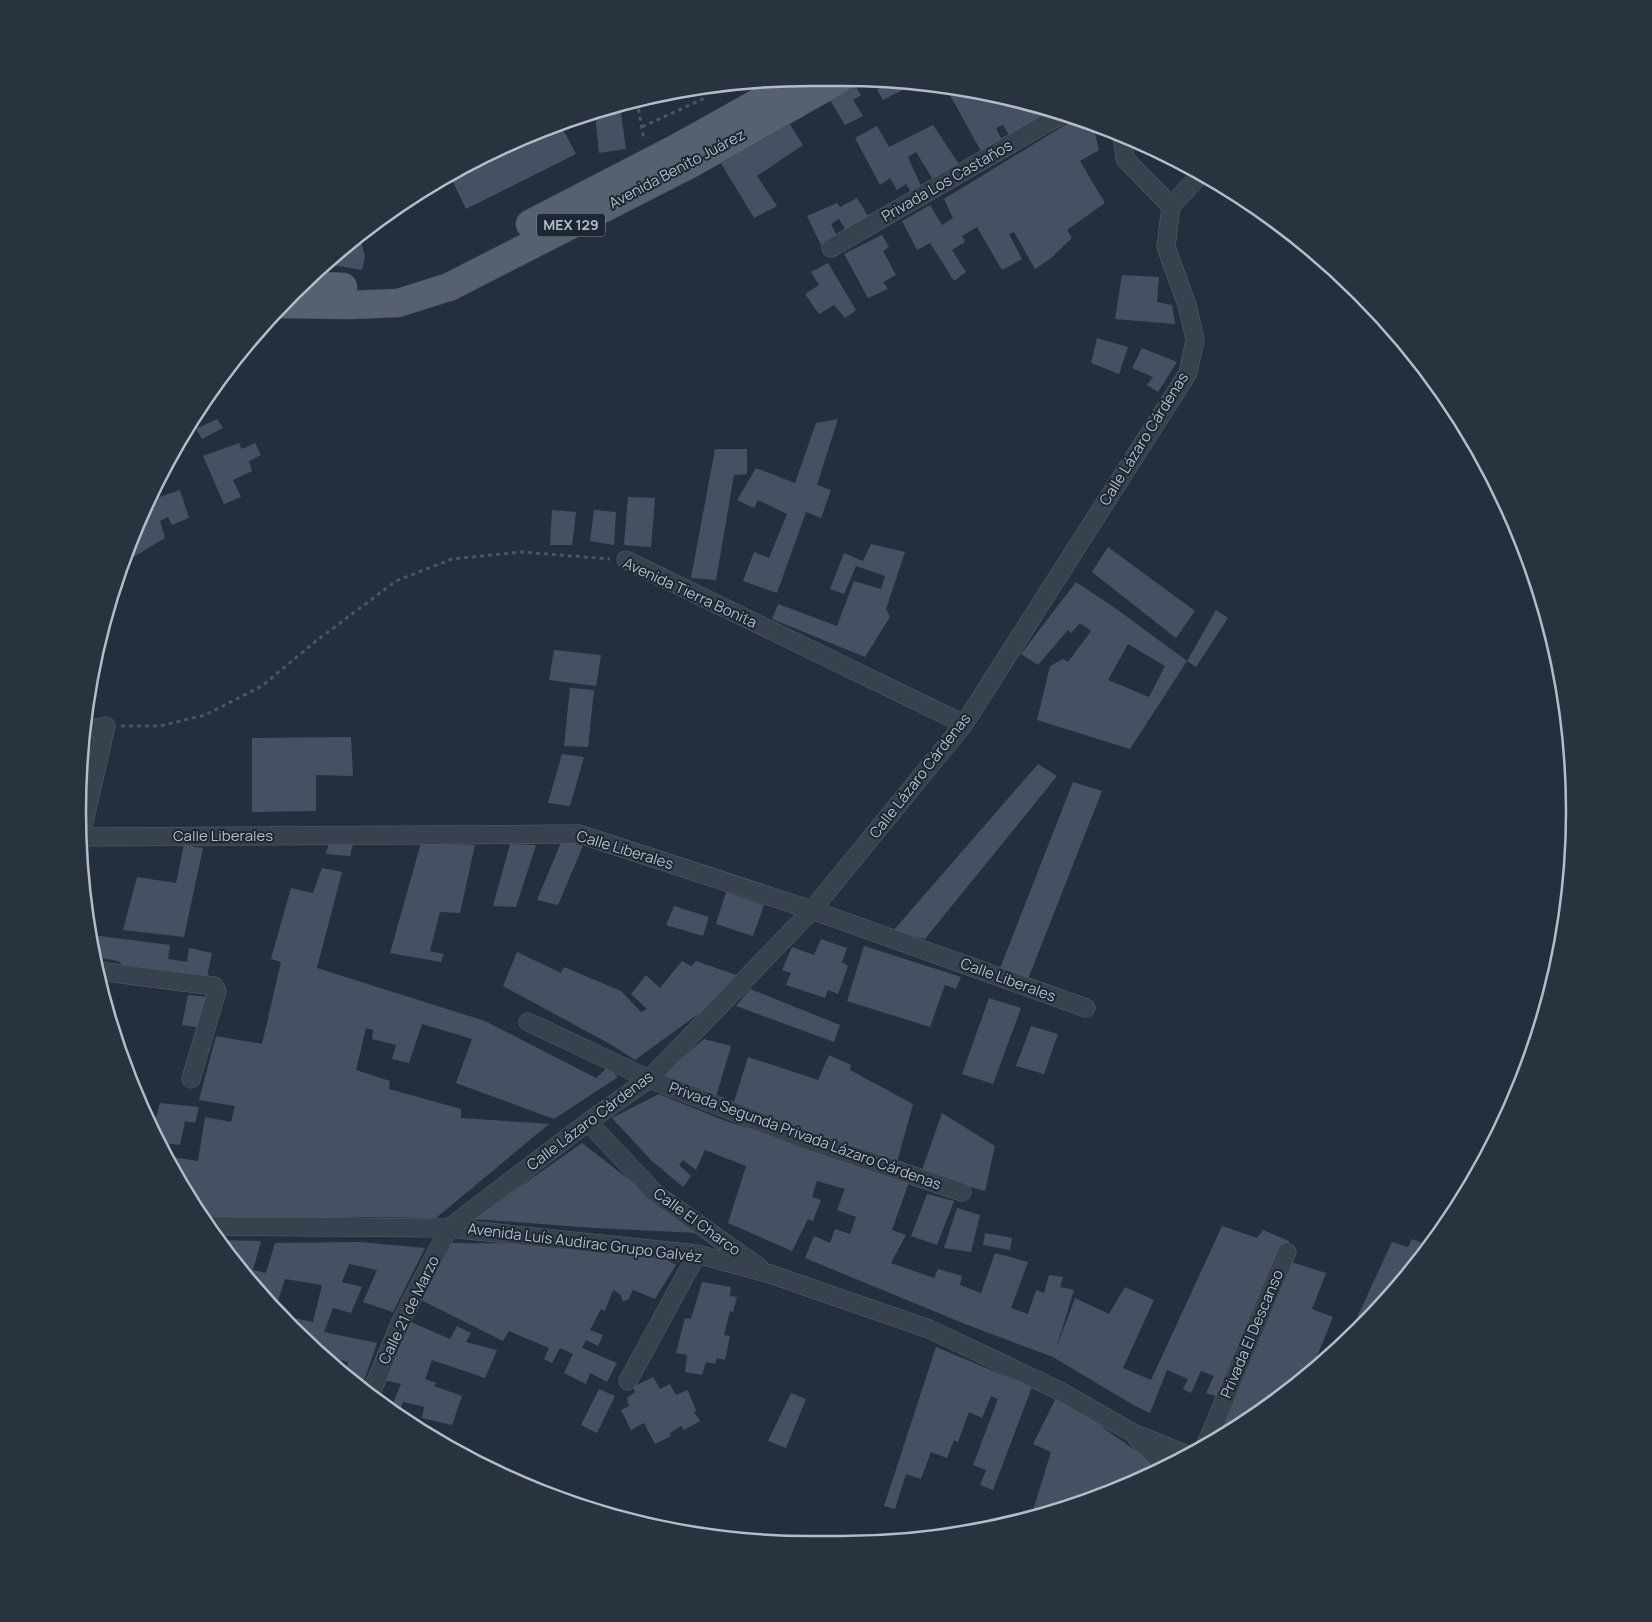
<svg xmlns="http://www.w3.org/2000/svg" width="1652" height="1622" font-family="Manrope,sans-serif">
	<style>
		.building { fill: #455162; fill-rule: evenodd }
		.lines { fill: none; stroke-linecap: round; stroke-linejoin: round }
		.street-casing { stroke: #565f6c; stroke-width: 19 }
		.primary-casing { stroke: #414a57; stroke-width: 29 }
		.path { stroke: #44595c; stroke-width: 3; stroke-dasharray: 4 4; stroke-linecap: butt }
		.street { stroke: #38414e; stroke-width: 18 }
		.primary { stroke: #56606e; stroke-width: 28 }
		.labels { text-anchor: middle; stroke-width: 4; stroke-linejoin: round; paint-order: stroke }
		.shield { fill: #1d2633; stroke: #878f9c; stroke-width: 1 }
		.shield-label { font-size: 14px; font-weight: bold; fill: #b4bcc9 }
		.street-label { font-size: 15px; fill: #b4bcc9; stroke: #1d2633 }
		.rim { fill: none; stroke: #b4bcc9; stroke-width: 2.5 }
	</style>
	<rect width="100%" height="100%" fill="#242f3e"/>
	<path class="building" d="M 890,81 L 911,82 L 912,85 L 883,100 L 877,90 Z
		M 855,86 L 861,95 L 853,100 L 863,116 L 845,125 L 830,100 Z
		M 945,86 L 984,96 L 1055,111 L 1011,138 L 1003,125 L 996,128 L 1003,142 L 982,153 Z
		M 691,89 L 692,94 L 639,103 L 639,100 L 668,92 Z
		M 620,106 L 626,149 L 599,153 L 595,114 Z
		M 1078,117 L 1099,127 L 1094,130 L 1099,150 L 1080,161 L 1105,203 L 1067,230 L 1072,238 L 1050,259 L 1035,269 L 1014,232 L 1009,234 L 1022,259 L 1002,270 L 977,227 L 962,236 L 965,242 L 952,250 L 966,272 L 954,281 L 930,243 L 917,250 L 902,221 L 930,205 L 942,225 L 953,218 L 944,199 Z
		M 789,123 L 803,145 L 757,176 L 777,206 L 754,218 L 719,160 Z
		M 560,124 L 576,154 L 466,209 L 450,176 L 541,130 Z
		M 933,125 L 959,164 L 934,181 L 916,152 L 908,157 L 922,188 L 913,195 L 906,184 L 897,190 L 890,178 L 880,185 L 855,138 L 877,126 L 889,147 Z
		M 857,198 L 870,219 L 848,234 L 839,219 L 831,224 L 837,236 L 821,245 L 807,216 L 837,203 L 840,207 Z
		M 882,235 L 889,247 L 883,251 L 896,275 L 883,282 L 888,289 L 868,298 L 844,254 Z
		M 360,237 L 365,257 L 362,270 L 327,264 Z
		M 828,263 L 856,310 L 845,318 L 834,305 L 819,314 L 805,294 L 819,285 L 811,272 Z
		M 1122,275 L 1159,277 L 1157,302 L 1172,305 L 1175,324 L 1115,319 Z
		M 1097,338 L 1128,347 L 1119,374 L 1091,363 Z
		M 1142,348 L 1177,362 L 1158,392 L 1147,385 L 1153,377 L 1132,368 Z
		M 217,419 L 223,428 L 202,439 L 196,429 Z
		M 838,419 L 817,485 L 831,490 L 821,518 L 806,512 L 777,593 L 743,581 L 754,552 L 769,558 L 787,514 L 758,500 L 754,508 L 737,500 L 756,468 L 795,483 L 816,423 Z
		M 239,443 L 242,449 L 255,443 L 261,455 L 249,461 L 252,471 L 233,480 L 241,497 L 224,504 L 203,456 Z
		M 715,449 L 747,449 L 747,474 L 734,475 L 716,580 L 691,578 Z
		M 180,490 L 189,518 L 172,525 L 168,517 L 160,521 L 165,538 L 125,562 L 133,531 L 154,492 L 157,498 Z
		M 628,497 L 655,498 L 651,547 L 624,545 Z
		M 552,510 L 576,512 L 572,545 L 550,545 Z
		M 594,510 L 616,512 L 614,545 L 590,541 Z
		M 871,544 L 905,552 L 886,609 L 890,617 L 865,657 L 772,619 L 778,604 L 837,626 L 854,581 L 881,589 L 885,576 L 856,566 L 844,594 L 830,589 L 844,553 L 863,561 Z
		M 1108,547 L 1195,611 L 1176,638 L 1092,572 Z
		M 1076,582 L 1118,610 L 1187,661 L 1216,610 L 1228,618 L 1196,667 L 1187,661 L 1130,749 L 1037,720 L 1050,666 L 1063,659 L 1068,662 L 1091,631 L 1080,623 L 1071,633 L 1068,630 L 1038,665 L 1021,654 ZM 1128,644 L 1165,666 L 1149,697 L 1108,680 Z
		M 554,650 L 601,655 L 596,686 L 549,680 Z
		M 570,688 L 594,690 L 588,747 L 564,746 Z
		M 351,737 L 353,776 L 316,775 L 316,811 L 252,812 L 252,738 Z
		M 83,744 L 86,748 L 88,755 L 83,774 Z
		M 562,754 L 584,757 L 570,806 L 548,803 Z
		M 1038,764 L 1057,776 L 925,939 L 893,931 Z
		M 1073,782 L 1102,791 L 1028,979 L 999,971 Z
		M 562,840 L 583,846 L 558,905 L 537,900 Z
		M 329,842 L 353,844 L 350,856 L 326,854 Z
		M 421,843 L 475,845 L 460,913 L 440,912 L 430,951 L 444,954 L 441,962 L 390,953 Z
		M 510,844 L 536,845 L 516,907 L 493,906 Z
		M 184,845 L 203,848 L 184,937 L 123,930 L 137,877 L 176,883 Z
		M 322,868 L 342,872 L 317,968 L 485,1021 L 596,1078 L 608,1067 L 618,1077 L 554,1119 L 456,1083 L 472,1039 L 422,1024 L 409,1063 L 392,1059 L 396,1045 L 372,1039 L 373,1030 L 366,1028 L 356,1070 L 390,1081 L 389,1089 L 461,1109 L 461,1118 L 549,1124 L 436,1218 L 360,1217 L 207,1222 L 166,1156 L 198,1161 L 205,1117 L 231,1122 L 235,1106 L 199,1100 L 216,1036 L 262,1044 L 281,962 L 271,959 L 291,888 L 313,893 Z
		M 726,892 L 764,905 L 753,936 L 716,924 Z
		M 674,906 L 709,917 L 703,936 L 666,925 Z
		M 92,935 L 170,945 L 168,959 L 187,962 L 189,948 L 212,953 L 207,977 L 123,965 L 118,961 L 95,957 Z
		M 821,939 L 847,948 L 842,962 L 848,966 L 838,994 L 828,990 L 825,998 L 786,985 L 791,973 L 782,970 L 792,947 L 814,955 Z
		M 864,946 L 961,977 L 956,989 L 945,985 L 930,1027 L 847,1001 Z
		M 517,952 L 561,973 L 564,967 L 621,991 L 641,1012 L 647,1009 L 631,994 L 646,975 L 660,988 L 682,961 L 691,966 L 696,961 L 736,975 L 701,1012 L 635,1060 L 610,1044 L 503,986 Z
		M 750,989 L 840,1025 L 834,1042 L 736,1006 Z
		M 188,995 L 209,997 L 202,1028 L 182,1025 Z
		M 989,998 L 1021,1008 L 993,1084 L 962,1074 Z
		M 1031,1026 L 1058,1034 L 1044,1074 L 1016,1066 Z
		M 704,1039 L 731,1046 L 716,1097 L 660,1077 Z
		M 829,1055 L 851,1065 L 850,1070 L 913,1104 L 897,1162 L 733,1105 L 748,1057 L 818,1080 Z
		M 659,1094 L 723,1120 L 910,1179 L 892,1230 L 906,1235 L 891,1263 L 934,1278 L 938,1269 L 962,1276 L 960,1285 L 981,1293 L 995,1253 L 1028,1262 L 1011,1308 L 1028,1314 L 1036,1290 L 1044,1293 L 1049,1275 L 1063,1277 L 1060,1287 L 1074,1290 L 1056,1349 L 1075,1298 L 1109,1314 L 1125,1287 L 1154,1300 L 1123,1368 L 1151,1380 L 1222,1226 L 1257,1238 L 1263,1230 L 1289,1241 L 1221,1398 L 1206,1393 L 1214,1376 L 1201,1371 L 1191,1393 L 1183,1389 L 1188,1379 L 1167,1370 L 1150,1413 L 1135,1406 L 1053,1357 L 965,1324 L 805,1258 L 814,1236 L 830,1243 L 835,1229 L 850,1234 L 856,1217 L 837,1210 L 845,1189 L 817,1181 L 812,1197 L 821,1200 L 813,1221 L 808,1219 L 792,1251 L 728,1223 L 746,1166 L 705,1150 L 696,1170 L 683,1160 L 679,1165 L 691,1176 L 683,1187 L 651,1160 L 612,1118 Z
		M 160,1103 L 199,1107 L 195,1123 L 185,1121 L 180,1145 L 157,1142 L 153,1135 L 152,1132 Z
		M 942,1113 L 995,1146 L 985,1191 L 921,1173 Z
		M 582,1143 L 698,1233 L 595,1228 L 474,1219 Z
		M 927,1194 L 954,1201 L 937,1245 L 911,1236 Z
		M 957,1208 L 980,1215 L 971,1252 L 944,1248 Z
		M 985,1233 L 1012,1238 L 1010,1250 L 983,1245 Z
		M 1412,1239 L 1428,1245 L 1392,1295 L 1348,1337 L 1392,1242 L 1408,1247 Z
		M 218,1240 L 261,1241 L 253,1270 L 266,1273 L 275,1243 L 360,1242 L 425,1248 L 393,1312 L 363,1302 L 377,1270 L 349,1264 L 342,1282 L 362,1287 L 351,1313 L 333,1308 L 324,1332 L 377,1343 L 362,1387 L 327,1362 L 347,1367 L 348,1362 L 320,1355 L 284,1316 L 313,1322 L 322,1285 L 285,1279 L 276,1307 L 229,1257 Z
		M 452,1243 L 545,1244 L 654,1253 L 676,1265 L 655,1299 L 633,1290 L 628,1300 L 623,1301 L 620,1294 L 613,1290 L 605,1311 L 601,1309 L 590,1330 L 603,1335 L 598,1346 L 586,1340 L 582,1348 L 617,1363 L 607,1382 L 590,1373 L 586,1384 L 564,1373 L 573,1354 L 560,1348 L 552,1363 L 544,1359 L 549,1348 L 509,1331 L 503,1341 L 421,1300 Z
		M 1288,1261 L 1326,1273 L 1312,1309 L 1333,1317 L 1311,1371 L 1287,1393 L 1213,1439 Z
		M 702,1282 L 731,1287 L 730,1296 L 737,1297 L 733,1312 L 730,1311 L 724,1335 L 730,1336 L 725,1360 L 717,1358 L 715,1364 L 706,1362 L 702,1375 L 685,1372 L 687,1355 L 676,1353 L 685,1318 L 691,1319 Z
		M 411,1322 L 450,1339 L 457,1326 L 471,1333 L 466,1342 L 497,1350 L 485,1378 L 432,1360 L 425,1379 L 436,1383 L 434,1386 L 462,1396 L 452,1425 L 422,1418 L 424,1407 L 403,1402 L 399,1414 L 380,1400 L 393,1403 L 401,1384 L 384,1380 L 400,1336 Z
		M 936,1347 L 1032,1387 L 993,1490 L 980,1485 L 986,1470 L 973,1465 L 998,1399 L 991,1396 L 982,1418 L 969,1412 L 958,1442 L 954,1440 L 947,1458 L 931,1452 L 921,1479 L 906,1474 L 895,1509 L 884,1506 Z
		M 653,1377 L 660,1389 L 670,1384 L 676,1395 L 688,1390 L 696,1411 L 694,1412 L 700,1421 L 684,1430 L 681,1426 L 670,1433 L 671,1436 L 655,1444 L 644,1423 L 631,1430 L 621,1410 L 629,1406 L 627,1398 L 635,1392 L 633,1387 Z
		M 599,1389 L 615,1396 L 597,1433 L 581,1425 Z
		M 791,1393 L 806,1399 L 786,1448 L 768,1441 Z
		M 1056,1398 L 1081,1408 L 1105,1429 L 1163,1470 L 1030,1520 L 1051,1452 L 1033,1444 Z"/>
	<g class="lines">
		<g class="street-casing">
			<path id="street" d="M 1122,137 L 1125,159 L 1171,206
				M 1171,206 L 1202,173
				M 831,248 L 1064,113
				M 626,560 L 964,724
				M 80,837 L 579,834 L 812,910 L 1086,1008
				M 80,840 L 106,726 L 83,731
				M 98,971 L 214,986 L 217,991 L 191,1079
				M 528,1022 L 649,1079 L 806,1140 L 962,1192
				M 588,1122 L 656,1194 L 759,1267
				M 209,1226 L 449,1228 L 697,1254 L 770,1274 L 929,1329 L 1058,1390 L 1133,1433 L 1188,1455
				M 628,1381 L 697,1254
				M 371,1393 L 401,1321 L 449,1228 L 588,1122 L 649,1079 L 812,910 L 964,724 L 1188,373 L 1195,340 L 1187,305 L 1166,247 L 1171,206
				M 1137,1438 L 1167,1468
				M 1206,1444 L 1287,1252"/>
		</g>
		<g class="primary-casing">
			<path id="primary" d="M 530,224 L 677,148 L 802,78
				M 302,285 L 343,287
				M 283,304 L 350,305 L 398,303 L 449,287 L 692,163 L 840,79"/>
		</g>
		<path class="path" d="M 637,101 L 644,140
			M 642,127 L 705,98 L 704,88
			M 121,726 L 160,726 L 205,715 L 262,686 L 316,641 L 396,581 L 452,559 L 521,552 L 610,559"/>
		<use href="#street" class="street"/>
		<use href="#primary" class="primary"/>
	</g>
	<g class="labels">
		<rect class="shield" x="537" y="213.5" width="68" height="23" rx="4"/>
		<g class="shield-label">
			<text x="571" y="230">MEX 129</text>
		</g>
		<g class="street-label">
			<text transform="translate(677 169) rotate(-28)" y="5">Avenida Benito Juárez</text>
			<text transform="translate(947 181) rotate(-30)" y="5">Privada Los Castaños</text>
			<text transform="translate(1144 439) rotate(-58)" y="5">Calle Lázaro Cárdenas</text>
			<text transform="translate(690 593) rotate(25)" y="5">Avenida Tierra Bonita</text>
			<text transform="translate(920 776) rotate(-52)" y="5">Calle Lázaro Cárdenas</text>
			<text x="223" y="841">Calle Liberales</text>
			<text transform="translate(625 850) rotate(17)" y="5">Calle Liberales</text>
			<text transform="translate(1008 980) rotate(20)" y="5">Calle Liberales</text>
			<text transform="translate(590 1121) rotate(-37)" y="5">Calle Lázaro Cárdenas</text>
			<text transform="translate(805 1136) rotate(20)" y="5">Privada Segunda Privada Lázaro Cárdenas</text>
			<text transform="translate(697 1222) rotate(36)" y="5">Calle El Charco</text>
			<text transform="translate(585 1243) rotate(7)" y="5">Avenida Luís Audirac Grupo Galvéz</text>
			<text transform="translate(409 1310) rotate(-64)" y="5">Calle 21 de Marzo</text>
			<text transform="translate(1252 1334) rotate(-67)" y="5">Privada El Descanso</text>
		</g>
	</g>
	<path d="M0 0H1652V1622H0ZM811 86H841A725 725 0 0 1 1566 811V811A725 725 0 0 1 841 1536H811A725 725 0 0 1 86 811V811A725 725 0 0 1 811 86Z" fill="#29323f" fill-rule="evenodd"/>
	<path class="rim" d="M811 86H841A725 725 0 0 1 1566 811V811A725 725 0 0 1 841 1536H811A725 725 0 0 1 86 811V811A725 725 0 0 1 811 86Z"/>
</svg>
